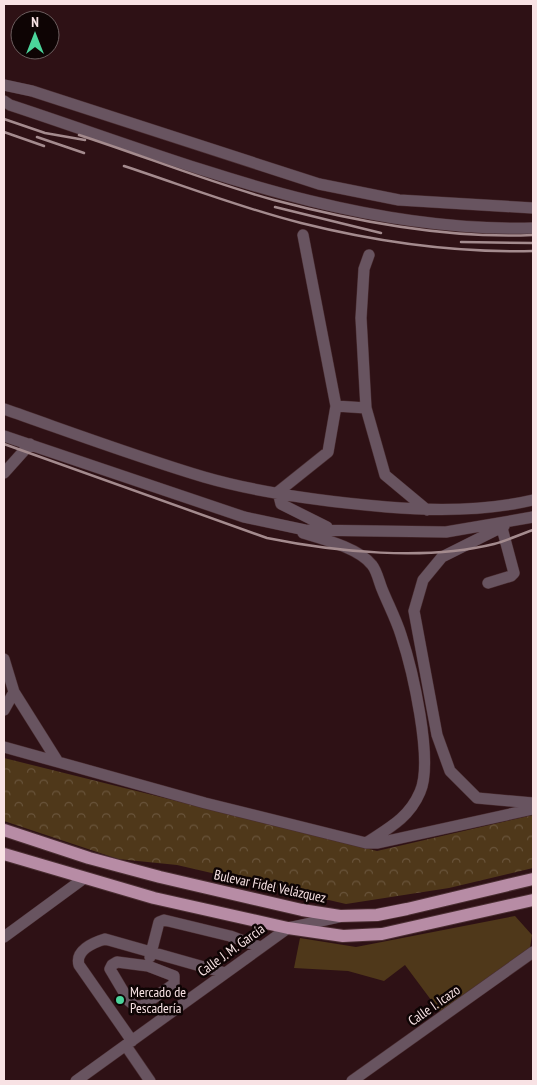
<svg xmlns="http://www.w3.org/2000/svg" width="537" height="1085" font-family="'PT Sans Narrow',sans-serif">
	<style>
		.grass { fill: #4f381a }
		.forest { fill: url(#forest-crowns) }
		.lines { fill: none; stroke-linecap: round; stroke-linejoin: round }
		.minor-casing { stroke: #4a2e32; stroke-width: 12 }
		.major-casing { stroke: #4a2e32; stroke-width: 14 }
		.minor { stroke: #685460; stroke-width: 11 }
		.major { stroke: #b78ca5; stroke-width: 12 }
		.rail { stroke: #a48b8e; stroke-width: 2.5 }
		.poi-dot { fill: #4bd49b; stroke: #0e0404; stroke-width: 2 }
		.labels { text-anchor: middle; stroke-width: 5; stroke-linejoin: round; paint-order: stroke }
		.street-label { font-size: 14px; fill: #f8e2e4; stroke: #0e0404 }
		.poi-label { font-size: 14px; fill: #f8e2e4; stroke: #0e0404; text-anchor: start }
	</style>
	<defs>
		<pattern id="forest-crowns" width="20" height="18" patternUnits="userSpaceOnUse" patternTransform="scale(1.25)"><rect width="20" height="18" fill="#4f381a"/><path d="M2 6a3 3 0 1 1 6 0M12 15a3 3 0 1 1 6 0" fill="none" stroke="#69543b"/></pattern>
	</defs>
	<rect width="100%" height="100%" fill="#2e1115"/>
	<path class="grass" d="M 515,916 L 532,935 L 530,948 L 440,1012 L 405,965 L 384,981 L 348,971 L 294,968 L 300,938 L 356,947 Z"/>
	<path class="forest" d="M 4,758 L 377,851 L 533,815 L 533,868 L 449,888 L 346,904 L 177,865 L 118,859 L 4,821 Z"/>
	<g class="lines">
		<g class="minor-casing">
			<path id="minor" d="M 4,85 L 32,91 L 319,184 L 399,200 L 533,208
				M 4,101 L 10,105 C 180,161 351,233 533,228
				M 303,235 L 336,406 L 328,452 L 278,492 L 281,504 L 327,527
				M 369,255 L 364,269 L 361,318 L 366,408 L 385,475 L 427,510
				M 336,406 L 366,408
				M 4,409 C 70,432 137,457 204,477 C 259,493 330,502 387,507 C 435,511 486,511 533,500
				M 4,436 L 244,517 L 305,530 L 446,532 L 533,517
				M 4,473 L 30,444
				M 504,526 L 442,557 L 423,580 L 414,611 L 437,735 L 450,771 L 477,798 L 533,803
				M 303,533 C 323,539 359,548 372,565 C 377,571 379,582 382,589 C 388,604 396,619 401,635 C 412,668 434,761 420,792 C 409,818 389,828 366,843
				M 488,583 L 511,576 L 514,573 L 502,528
				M 4,659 L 14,692 L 58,762 L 205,803 L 366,843 L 378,843 L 533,809
				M 4,710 L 14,692
				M 4,747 L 58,762
				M 4,937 L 83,879
				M 150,957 L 159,922 L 164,920 L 230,936 L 260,947
				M 117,962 L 148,966 L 174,976 L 174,984 L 142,1006 L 135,1006 L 129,1001 L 110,969 L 112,965 Z
				M 132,1041 L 79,965 C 75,951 92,943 105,939 L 225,973
				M 126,1046 L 150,1081
				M 76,1081 L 288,928 L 339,917
				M 352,1081 L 533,952"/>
		</g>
		<g class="major-casing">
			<path id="major" d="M 4,830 L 89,858 L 160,877 L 302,910 L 340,916 L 377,915 L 407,909 L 533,879
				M 4,854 L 154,898 L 288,928 L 343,936 L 382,934 L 533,900"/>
		</g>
		<use href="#minor" class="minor"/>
		<use href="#major" class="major"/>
		<path class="rail" d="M 4,119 L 45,133 L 85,140
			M 4,132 L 44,146
			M 79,135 C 144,156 208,182 274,200 C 357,222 447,239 533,235
			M 37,137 L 84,153
			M 124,166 C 182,185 241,208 301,223 C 377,242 454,253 533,251
			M 275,207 L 381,233
			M 461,242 L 533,243
			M 4,444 L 267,538 C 336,552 425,561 494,544 C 507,541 520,534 533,530"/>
	</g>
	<circle class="poi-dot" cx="120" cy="1000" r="5"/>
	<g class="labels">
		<g class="street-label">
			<text transform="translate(270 886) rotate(12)" y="5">Bulevar Fidel Velázquez</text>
			<text transform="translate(231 950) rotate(-36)" y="5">Calle J. M. García</text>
			<text transform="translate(434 1005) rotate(-35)" y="5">Calle I. Icazo</text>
		</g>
		<g class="poi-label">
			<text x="130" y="997">Mercado de<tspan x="130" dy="16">Pescadería</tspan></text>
		</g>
	</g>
	<rect width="537" height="1085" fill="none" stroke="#f8e2e4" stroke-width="10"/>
	<g transform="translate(35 35)"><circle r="24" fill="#0e0404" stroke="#6c5d5e"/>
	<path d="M0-4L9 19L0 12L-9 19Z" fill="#4bd49b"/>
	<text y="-8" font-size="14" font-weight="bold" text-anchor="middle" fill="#f8e2e4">N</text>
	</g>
</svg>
